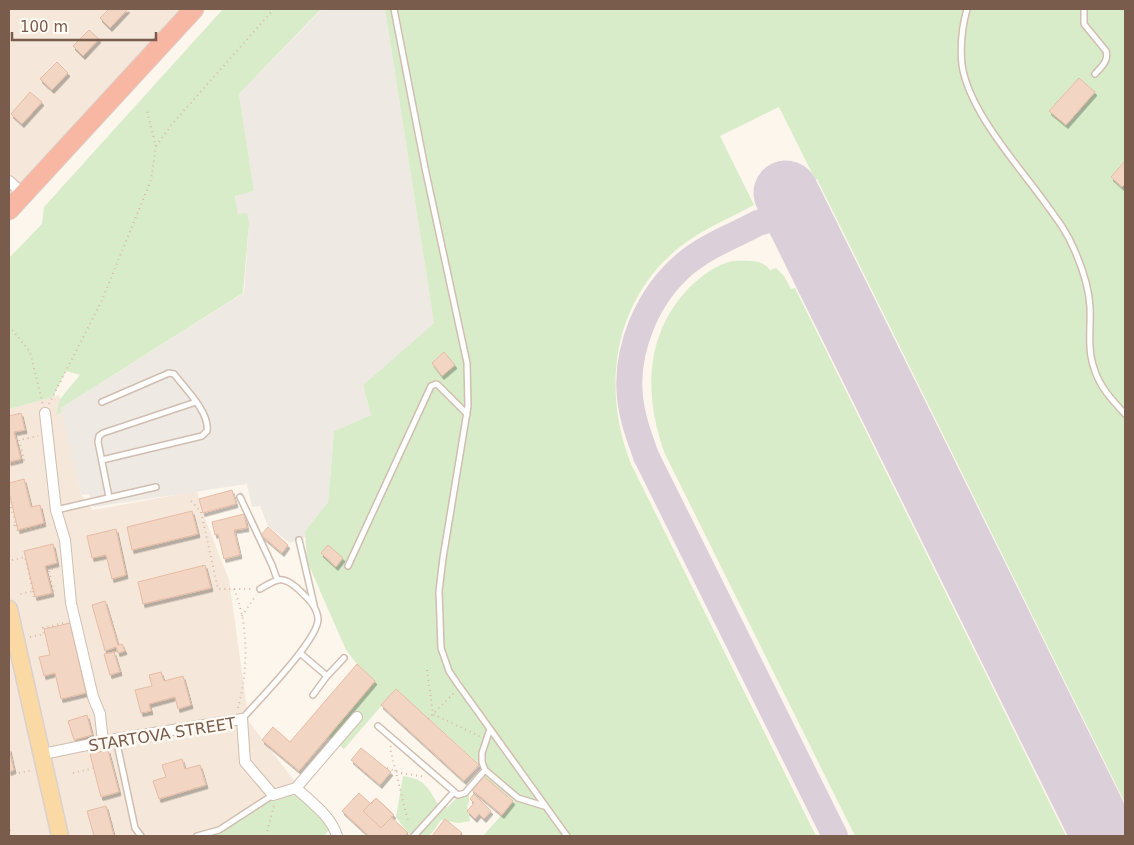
<svg xmlns="http://www.w3.org/2000/svg" width="1134" height="845" font-family="'DejaVu Sans',sans-serif">
	<style>
		.residential { fill: #f5e8da }
		.industrial { fill: #efe9e4 }
		.green { fill: #d8ecc9 }
		.lines { fill: none; stroke-linecap: round; stroke-linejoin: round }
		.taxiway { stroke: #dbcfda; stroke-width: 26 }
		.runway { stroke: #dbcfda; stroke-width: 65 }
		.building { fill: #f3d5c3; stroke: #e6bba3; filter: url(#shadow) }
		.lane-casing { stroke: #d1beb0; stroke-width: 8 }
		.street-casing { stroke: #d1beb0; stroke-width: 12 }
		.primary-casing { stroke: #dad1cd; stroke-width: 19 }
		.highway-casing { stroke: #dad1cd; stroke-width: 21 }
		.path { stroke: #d9b8a5; stroke-width: 2; stroke-dasharray: 1 4; stroke-linecap: butt }
		.lane { stroke: #fff; stroke-width: 5 }
		.street { stroke: #fff; stroke-width: 10 }
		.primary { stroke: #fbd9a5; stroke-width: 16 }
		.highway { stroke: #f7b7a3; stroke-width: 19 }
		.labels { text-anchor: middle; stroke-width: 5; stroke-linejoin: round; paint-order: stroke }
		.street-label { font-size: 16px; fill: #7a5c4d; stroke: #fffaf3 }
	</style>
	<defs>
		<filter id="shadow"><feDropShadow dx="2" dy="3.5" stdDeviation="0" flood-color="#0004"/></filter>
	</defs>
	<rect width="100%" height="100%" fill="#fdf6ec"/>
	<path class="residential" d="M 9,9 L 181,9 L 9,203 Z
		M 59,395 L 81,495 L 93,510 L 197,491 L 203,513 L 229,580 L 249,722 L 330,827 L 322,836 L 9,836 L 9,409 Z"/>
	<path class="industrial" d="M 322,9 L 385,9 L 434,323 L 363,385 L 371,415 L 334,431 L 328,502 L 305,531 L 306,537 L 290,543 L 268,526 L 260,506 L 252,507 L 247,484 L 94,507 L 89,494 L 81,495 L 61,408 L 244,293 L 249,224 L 238,214 L 235,195 L 254,191 L 239,94 Z"/>
	<path class="green" d="M 223,9 L 321,9 L 239,94 L 254,191 L 235,196 L 238,214 L 247,213 L 249,224 L 243,293 L 61,408 L 62,412 L 56,415 L 60,399 L 80,375 L 66,371 L 53,397 L 9,409 L 9,258 L 42,224 L 44,207 Z
		M 385,9 L 1125,9 L 1125,803 L 817,179 L 815,179 L 779,107 L 720,136 L 754,205 C 730,218 703,229 681,246 C 613,299 601,388 631,464 L 816,836 L 483,836 L 514,801 L 482,775 L 479,764 L 396,689 L 344,749 L 328,736 L 375,681 L 357,664 L 346,650 L 307,561 L 305,531 L 328,502 L 334,431 L 371,415 L 363,385 L 434,323 Z
		M 733,261 C 746,261 763,259 770,270 L 776,268 L 784,276 L 791,289 L 795,288 L 1066,836 L 855,836 L 665,454 C 644,398 644,335 688,289 C 701,276 715,265 733,261 Z
		M 403,776 C 428,780 427,788 440,807 L 448,807 L 457,797 L 469,795 L 469,802 L 467,806 L 470,821 L 459,823 L 441,820 L 432,833 L 427,836 L 413,836 L 409,834 L 396,817 Z
		M 296,793 L 330,829 L 324,836 L 197,836 L 219,830 L 270,797 L 275,801 Z"/>
	<g class="lines">
		<path class="taxiway" d="M 816,254 C 800,232 789,212 758,223 C 734,236 706,246 685,264 C 648,295 625,349 630,397 C 632,418 639,436 646,456 L 835,836"/>
		<path class="runway" d="M 786,193 L 1104,836"/>
	</g>
	<path class="building" d="M 109,9 L 128,9 L 110,28 L 100,18 Z
		M 89,30 L 99,39 L 83,56 L 73,46 Z
		M 57,62 L 68,73 L 52,90 L 40,79 Z
		M 1079,78 L 1095,92 L 1066,125 L 1049,111 Z
		M 30,92 L 42,102 L 22,124 L 11,114 Z
		M 1125,161 L 1125,184 L 1122,187 L 1111,177 Z
		M 444,352 L 455,365 L 442,376 L 432,363 Z
		M 21,413 L 25,430 L 14,432 L 21,459 L 9,462 L 9,416 Z
		M 24,479 L 31,507 L 40,505 L 44,523 L 18,530 L 9,492 L 9,483 Z
		M 232,490 L 236,504 L 203,513 L 199,499 Z
		M 192,511 L 198,534 L 132,550 L 127,527 Z
		M 244,514 L 247,528 L 234,530 L 240,555 L 224,559 L 218,534 L 215,535 L 212,522 Z
		M 268,527 L 288,545 L 282,553 L 261,535 Z
		M 116,529 L 126,575 L 112,579 L 106,555 L 92,558 L 87,536 Z
		M 53,544 L 57,563 L 45,566 L 52,593 L 35,597 L 24,551 Z
		M 328,545 L 343,558 L 336,567 L 321,553 Z
		M 205,565 L 211,588 L 143,604 L 138,582 Z
		M 105,601 L 118,645 L 122,644 L 125,651 L 118,653 L 116,647 L 105,651 L 92,605 Z
		M 70,623 L 86,693 L 61,699 L 55,673 L 44,676 L 39,657 L 50,655 L 44,629 Z
		M 114,652 L 120,672 L 110,675 L 104,654 Z
		M 357,664 L 375,681 L 299,771 L 262,740 L 273,727 L 290,742 Z
		M 161,672 L 164,681 L 183,676 L 191,705 L 178,709 L 175,697 L 149,704 L 151,711 L 141,713 L 135,690 L 152,686 L 149,675 Z
		M 396,689 L 479,765 L 464,781 L 381,705 Z
		M 87,715 L 92,735 L 74,740 L 68,721 Z
		M 9,748 L 14,770 L 9,772 Z
		M 361,748 L 391,772 L 380,785 L 351,760 Z
		M 108,750 L 119,792 L 101,797 L 90,754 Z
		M 182,759 L 185,769 L 200,765 L 206,785 L 159,799 L 153,781 L 166,777 L 162,765 Z
		M 482,775 L 513,801 L 502,815 L 471,789 Z
		M 359,793 L 371,804 L 376,798 L 394,815 L 391,817 L 408,833 L 404,836 L 369,836 L 342,811 Z
		M 474,794 L 491,811 L 484,819 L 479,814 L 475,819 L 467,811 L 474,803 L 470,799 Z
		M 376,798 L 394,815 L 381,828 L 363,811 Z
		M 106,806 L 114,836 L 94,836 L 87,811 Z
		M 445,819 L 462,833 L 459,836 L 432,836 Z"/>
	<g class="lines">
		<g class="lane-casing">
			<path id="lane" d="M 394,9 L 425,168 L 467,363 L 468,406 L 443,558 L 439,591 L 441,648 L 449,671 L 457,683 L 567,836
				M 967,9 C 962,27 960,46 962,65 C 969,112 1019,166 1046,204 C 1057,219 1067,232 1074,249 C 1082,267 1089,287 1090,307 C 1091,327 1087,349 1094,368 C 1099,386 1112,400 1125,414
				M 1084,9 L 1084,24 L 1106,51 C 1109,61 1101,67 1095,74
				M 102,460 L 202,436 L 207,431 C 210,413 185,388 174,374 L 169,373 L 102,402
				M 109,497 L 98,442 L 99,436 L 103,433 L 196,402
				M 240,497 L 272,565 L 277,579
				M 56,510 L 156,487
				M 299,540 L 314,605
				M 348,566 L 431,386 L 436,384 L 438,385 L 467,414
				M 300,653 L 327,676 L 344,658
				M 313,695 L 327,676
				M 242,719 C 257,702 319,639 318,619 C 317,605 306,597 297,588 C 281,574 276,580 260,589
				M 378,726 L 458,795 L 465,793 L 485,770
				M 490,729 L 482,753 L 482,762 L 485,770 L 518,798 L 544,806
				M 116,739 L 135,828 L 141,836
				M 197,836 L 219,830 L 273,795
				M 414,836 L 453,793"/>
		</g>
		<g class="street-casing">
			<path id="street" d="M 9,181 L 23,194
				M 45,413 L 56,510 L 65,540 L 71,603 L 93,697 L 100,714 L 103,742
				M 43,754 L 116,739 L 242,719 L 245,762 L 273,795 L 296,788 C 312,803 331,816 337,836
				M 296,788 L 357,717"/>
		</g>
		<g class="primary-casing">
			<path id="primary" d="M 9,609 L 60,836"/>
		</g>
		<g class="highway-casing">
			<path id="highway" d="M 9,210 L 194,9"/>
		</g>
		<path class="path" d="M 156,146 L 173,123 L 274,9
			M 9,326 L 30,352 L 43,405
			M 49,404 L 102,300 L 151,180 L 156,146 L 147,111
			M 9,464 L 24,460 L 19,440 L 38,436
			M 191,501 L 201,512 L 218,589 L 252,589
			M 16,525 L 18,532 L 50,524
			M 9,527 L 16,525 L 9,501
			M 12,560 L 25,557 L 33,591 L 20,594
			M 234,589 C 237,597 240,606 242,615 C 248,646 246,681 237,711
			M 33,591 L 34,598 L 54,594 L 49,570 L 58,567
			M 242,616 L 256,595
			M 30,637 L 44,634 L 43,628 L 67,622
			M 427,670 L 433,714 L 481,737
			M 428,719 L 455,692
			M 391,746 L 390,748 L 408,821
			M 387,768 L 401,773 L 426,777
			M 73,773 L 94,768
			M 9,775 L 33,770
			M 9,825 L 11,836
			M 266,836 L 274,805"/>
		<use href="#lane" class="lane"/>
		<use href="#street" class="street"/>
		<use href="#primary" class="primary"/>
		<use href="#highway" class="highway"/>
	</g>
	<g class="labels">
		<g class="street-label">
			<text transform="translate(162 734) rotate(-9)" y="6">STARTOVA STREET</text>
		</g>
	</g>
	<rect width="1134" height="845" fill="none" stroke="#7a5c4d" stroke-width="20"/>
	<path d="M12 32v8h144v-8" fill="none" stroke="#7a5c4d" stroke-width="2.5"/>
	<text x="20" y="32" font-size="15" fill="#7a5c4d" stroke="#fffaf3" stroke-width="4" paint-order="stroke">100 m</text>
</svg>
